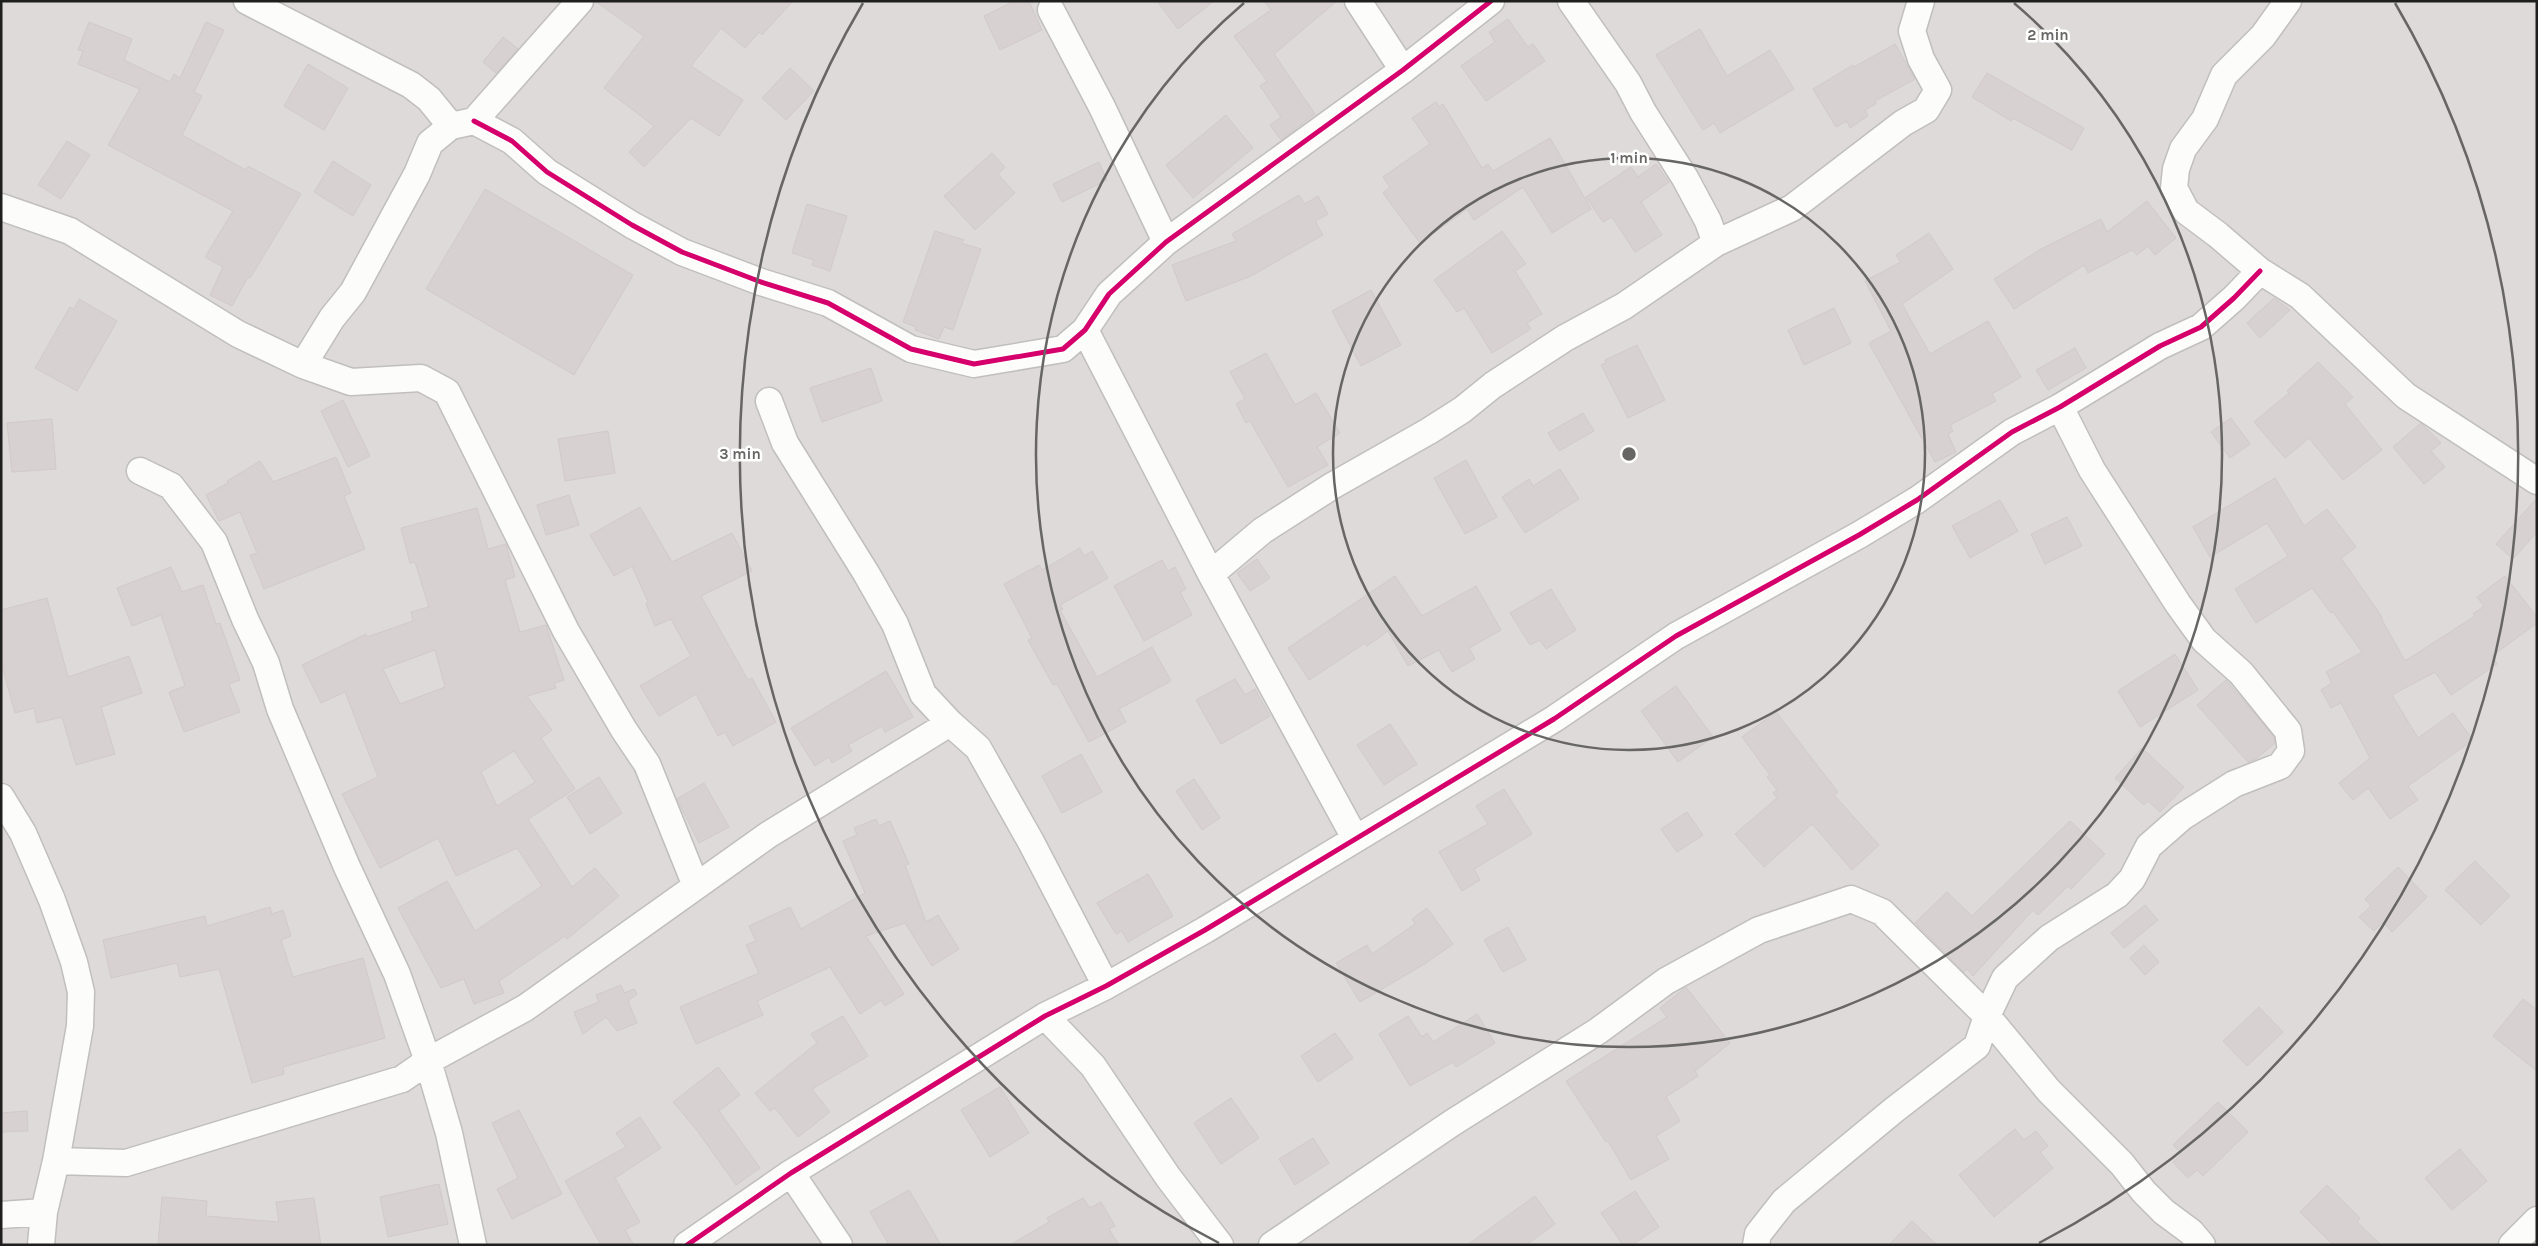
<svg xmlns="http://www.w3.org/2000/svg" width="2538" height="1246" font-family="Karla,sans-serif">
	<style>
		.residential { fill: #dddad9 }
		.building { fill: #d7d1d1; stroke: #d1cac8; fill-rule: evenodd }
		.lines { fill: none; stroke-linecap: round; stroke-linejoin: round }
		.minor-casing { stroke: #c1bfbe; stroke-width: 29 }
		.minor { stroke: #fcfcfb; stroke-width: 26 }
		.cycleway-casing { stroke: #fff; stroke-width: 8 }
		.cycleway { stroke: #d6006c; stroke-width: 5 }
		.ring { fill: none; stroke: #676665; stroke-width: 2.5 }
		.centre { fill: #676665; stroke: #fff; stroke-width: 2.5 }
		.ring-label { font-size: 15px; text-anchor: middle; font-weight: bold; fill: #676665; stroke: #fff; stroke-width: 5; stroke-linejoin: round; paint-order: stroke }
	</style>
	<rect width="100%" height="100%" fill="#eee9e7"/>
	<path class="residential" d="M 1,1 L 2537,1 L 2537,1245 L 1,1245 Z"/>
	<path class="building" d="M 595,1 L 793,1 L 762,35 L 759,32 L 745,48 L 721,28 L 691,66 L 743,100 L 719,136 L 691,118 L 644,167 L 629,152 L 654,126 L 604,88 L 644,36 Z
		M 1015,1 L 1029,1 L 1042,30 L 1000,50 L 984,16 Z
		M 1157,1 L 1214,1 L 1178,29 Z
		M 1264,1 L 1337,1 L 1274,54 L 1315,114 L 1281,140 L 1270,125 L 1281,117 L 1260,86 L 1267,81 L 1234,36 L 1271,10 Z
		M 1508,19 L 1528,47 L 1533,44 L 1545,61 L 1486,101 L 1461,66 L 1495,42 L 1489,32 Z
		M 89,22 L 132,39 L 124,60 L 170,82 L 174,74 L 180,78 L 206,22 L 224,30 L 194,92 L 202,96 L 182,135 L 246,170 L 248,166 L 301,194 L 250,278 L 248,277 L 232,306 L 210,295 L 223,267 L 205,257 L 233,211 L 108,145 L 140,89 L 78,64 L 83,51 L 78,50 Z
		M 1700,29 L 1727,76 L 1770,50 L 1794,89 L 1720,133 L 1714,123 L 1703,130 L 1656,55 Z
		M 503,37 L 518,49 L 496,73 L 483,62 Z
		M 1895,44 L 1915,79 L 1875,101 L 1876,104 L 1865,110 L 1868,116 L 1850,128 L 1847,121 L 1836,127 L 1813,89 L 1853,65 L 1854,67 Z
		M 308,64 L 348,88 L 324,130 L 284,106 Z
		M 790,68 L 814,91 L 786,120 L 762,98 Z
		M 1987,73 L 2084,128 L 2072,150 L 2013,118 L 2011,121 L 1972,97 Z
		M 1436,102 L 1439,107 L 1443,104 L 1482,168 L 1488,164 L 1493,171 L 1550,138 L 1591,209 L 1552,233 L 1523,187 L 1474,220 L 1467,209 L 1420,243 L 1383,193 L 1390,187 L 1383,177 L 1430,144 L 1412,118 Z
		M 1226,115 L 1253,148 L 1193,198 L 1166,165 Z
		M 67,141 L 90,155 L 61,199 L 38,185 Z
		M 992,153 L 1005,167 L 998,174 L 1015,193 L 975,230 L 944,196 Z
		M 333,161 L 371,185 L 353,216 L 314,192 Z
		M 1099,162 L 1107,180 L 1062,202 L 1053,184 Z
		M 1656,164 L 1669,182 L 1641,202 L 1662,235 L 1635,252 L 1612,217 L 1603,222 L 1586,197 L 1631,167 L 1638,177 Z
		M 485,189 L 633,275 L 574,375 L 426,289 Z
		M 1299,195 L 1305,204 L 1318,196 L 1328,214 L 1315,221 L 1323,235 L 1251,276 L 1186,301 L 1172,265 L 1236,241 L 1232,234 Z
		M 2147,201 L 2176,238 L 2155,255 L 2148,246 L 2137,255 L 2132,250 L 2088,273 L 2084,265 L 2014,309 L 1994,279 L 2041,249 L 2101,219 L 2107,232 Z
		M 807,204 L 847,216 L 830,271 L 812,265 L 814,260 L 792,253 Z
		M 935,231 L 964,240 L 961,243 L 981,249 L 953,330 L 944,327 L 939,339 L 915,330 L 916,327 L 903,322 Z
		M 1502,231 L 1526,264 L 1515,271 L 1542,314 L 1527,323 L 1531,329 L 1492,353 L 1464,308 L 1457,312 L 1434,280 Z
		M 1929,233 L 1953,269 L 1902,304 L 1930,354 L 1988,321 L 2021,377 L 1992,394 L 1996,401 L 1950,425 L 1953,431 L 1948,434 L 1956,452 L 1935,462 L 1869,343 L 1891,331 L 1865,281 L 1901,262 L 1896,255 Z
		M 1371,290 L 1401,345 L 1361,366 L 1332,311 Z
		M 2274,298 L 2290,310 L 2260,338 L 2247,323 Z
		M 79,299 L 117,321 L 77,391 L 35,368 L 70,307 L 74,309 Z
		M 1834,308 L 1851,343 L 1804,365 L 1788,330 Z
		M 1637,345 L 1665,400 L 1628,418 L 1601,365 L 1606,363 L 1605,360 Z
		M 2075,348 L 2086,368 L 2048,390 L 2036,370 Z
		M 1266,353 L 1295,405 L 1316,393 L 1340,433 L 1317,447 L 1328,465 L 1288,487 L 1250,421 L 1246,423 L 1236,404 L 1245,399 L 1230,372 Z
		M 2318,362 L 2353,397 L 2345,404 L 2382,450 L 2343,480 L 2309,438 L 2285,458 L 2254,422 L 2289,393 L 2287,391 Z
		M 871,368 L 882,401 L 822,422 L 810,388 Z
		M 343,400 L 370,456 L 348,467 L 321,411 Z
		M 1583,413 L 1594,431 L 1559,451 L 1548,433 Z
		M 2231,418 L 2250,444 L 2230,458 L 2211,432 Z
		M 52,419 L 56,469 L 12,472 L 7,423 Z
		M 2421,423 L 2441,443 L 2431,451 L 2445,467 L 2424,484 L 2393,447 Z
		M 608,431 L 615,473 L 565,481 L 558,439 Z
		M 336,457 L 351,493 L 344,496 L 365,549 L 264,589 L 250,555 L 257,553 L 240,512 L 219,521 L 206,495 L 228,483 L 227,481 L 260,461 L 273,482 Z
		M 1466,460 L 1497,517 L 1465,534 L 1434,478 Z
		M 1560,469 L 1579,499 L 1525,533 L 1502,497 L 1529,479 L 1533,486 Z
		M 2275,478 L 2304,526 L 2327,509 L 2356,547 L 2341,558 L 2382,617 L 2381,618 L 2405,661 L 2475,616 L 2473,614 L 2484,606 L 2477,597 L 2505,576 L 2537,617 L 2537,623 L 2492,656 L 2497,664 L 2451,695 L 2435,672 L 2392,695 L 2418,738 L 2453,713 L 2473,740 L 2408,786 L 2418,800 L 2390,819 L 2368,788 L 2353,800 L 2339,783 L 2370,758 L 2341,703 L 2331,708 L 2321,690 L 2332,683 L 2326,672 L 2362,652 L 2333,612 L 2331,613 L 2312,588 L 2256,623 L 2235,589 L 2288,556 L 2267,523 L 2210,557 L 2193,527 Z
		M 569,495 L 579,525 L 546,535 L 537,505 Z
		M 2537,498 L 2537,532 L 2513,559 L 2496,544 Z
		M 2000,500 L 2018,531 L 1970,558 L 1952,526 Z
		M 640,507 L 672,562 L 732,533 L 752,571 L 701,596 L 748,680 L 752,678 L 776,722 L 733,746 L 725,732 L 718,736 L 696,694 L 659,716 L 640,686 L 691,656 L 671,619 L 655,626 L 646,604 L 648,602 L 632,566 L 614,576 L 590,535 Z
		M 477,508 L 488,549 L 506,544 L 515,577 L 505,580 L 520,632 L 546,625 L 564,680 L 554,683 L 556,688 L 527,696 L 552,730 L 541,738 L 575,789 L 528,819 L 572,887 L 595,868 L 619,896 L 567,939 L 565,936 L 499,981 L 504,993 L 474,1004 L 464,979 L 441,988 L 398,908 L 447,881 L 475,931 L 542,886 L 517,848 L 456,876 L 438,838 L 380,868 L 342,794 L 378,777 L 345,692 L 321,703 L 302,665 L 366,634 L 367,637 L 413,621 L 411,612 L 429,607 L 415,562 L 410,563 L 401,528 ZM 435,650 L 445,687 L 400,704 L 383,669 ZM 514,751 L 535,782 L 497,806 L 481,772 Z
		M 2067,517 L 2082,546 L 2045,564 L 2031,534 Z
		M 1080,548 L 1084,556 L 1092,551 L 1108,578 L 1060,605 L 1063,609 L 1060,610 L 1097,677 L 1152,647 L 1171,681 L 1119,709 L 1126,722 L 1089,742 L 1057,684 L 1053,685 L 1028,640 L 1032,638 L 1004,584 L 1039,565 L 1042,570 Z
		M 1257,559 L 1270,578 L 1250,591 L 1237,573 Z
		M 1162,560 L 1168,571 L 1175,567 L 1186,589 L 1180,592 L 1192,615 L 1144,641 L 1114,586 Z
		M 171,567 L 182,592 L 203,585 L 216,624 L 220,623 L 240,680 L 229,684 L 240,712 L 184,732 L 169,692 L 185,686 L 161,615 L 132,626 L 117,588 Z
		M 1395,576 L 1422,616 L 1476,586 L 1501,630 L 1469,648 L 1475,659 L 1452,672 L 1439,650 L 1408,666 L 1388,631 L 1367,646 L 1365,643 L 1309,680 L 1288,648 Z
		M 1551,589 L 1576,630 L 1546,649 L 1540,640 L 1530,645 L 1510,613 Z
		M 47,598 L 68,677 L 129,656 L 142,693 L 101,707 L 115,754 L 76,765 L 62,717 L 37,723 L 34,708 L 15,713 L 1,662 L 1,610 Z
		M 2175,654 L 2198,690 L 2140,727 L 2118,691 Z
		M 886,671 L 913,717 L 885,732 L 882,726 L 848,745 L 852,751 L 832,763 L 829,757 L 815,766 L 791,728 Z
		M 1235,679 L 1245,695 L 1255,689 L 1270,716 L 1221,744 L 1196,700 Z
		M 2226,680 L 2274,737 L 2275,743 L 2256,759 L 2248,762 L 2197,705 Z
		M 1676,686 L 1713,737 L 1678,762 L 1641,711 Z
		M 1776,712 L 1838,792 L 1834,795 L 1879,845 L 1852,870 L 1812,824 L 1764,867 L 1735,834 L 1777,798 L 1773,793 L 1777,790 L 1767,777 L 1770,775 L 1742,737 Z
		M 1390,724 L 1417,764 L 1384,785 L 1357,745 Z
		M 2142,748 L 2184,787 L 2160,812 L 2148,801 L 2144,805 L 2115,778 Z
		M 1081,754 L 1102,792 L 1062,813 L 1042,776 Z
		M 599,777 L 622,813 L 590,834 L 567,797 Z
		M 1194,779 L 1220,818 L 1202,830 L 1176,791 Z
		M 704,783 L 729,827 L 699,843 L 677,799 Z
		M 1504,789 L 1532,834 L 1474,869 L 1480,880 L 1462,891 L 1439,852 L 1488,824 L 1476,806 Z
		M 1687,812 L 1703,835 L 1677,852 L 1661,829 Z
		M 876,819 L 879,826 L 890,821 L 909,864 L 905,865 L 926,922 L 938,915 L 959,949 L 932,966 L 905,923 L 866,936 L 904,994 L 885,1006 L 881,1000 L 860,1014 L 830,967 L 757,1001 L 763,1015 L 696,1044 L 680,1007 L 759,973 L 746,945 L 756,941 L 749,926 L 790,907 L 801,929 L 865,893 L 843,841 L 857,835 L 854,828 Z
		M 2070,821 L 2105,854 L 2071,889 L 2068,886 L 2038,915 L 2033,910 L 1973,976 L 1967,969 L 1964,972 L 1915,923 L 1947,892 L 1972,916 Z
		M 2475,861 L 2510,896 L 2481,925 L 2445,890 Z
		M 2398,867 L 2427,897 L 2392,932 L 2383,922 L 2374,931 L 2359,917 L 2371,906 L 2365,899 Z
		M 1148,874 L 1173,916 L 1128,942 L 1122,931 L 1116,934 L 1097,903 Z
		M 2145,905 L 2158,920 L 2124,948 L 2111,933 Z
		M 270,907 L 272,914 L 283,910 L 291,936 L 281,940 L 293,977 L 363,958 L 385,1038 L 283,1067 L 284,1074 L 252,1083 L 219,969 L 180,977 L 177,963 L 111,978 L 103,940 L 205,916 L 207,926 Z
		M 1427,908 L 1453,944 L 1426,963 L 1360,1002 L 1336,963 L 1367,945 L 1372,954 L 1415,924 L 1412,919 Z
		M 1508,927 L 1526,960 L 1503,972 L 1484,940 Z
		M 2144,945 L 2159,962 L 2145,975 L 2130,958 Z
		M 621,985 L 624,993 L 634,989 L 637,994 L 628,1001 L 637,1023 L 617,1031 L 606,1017 L 583,1034 L 574,1012 L 599,1002 L 596,995 Z
		M 1686,987 L 1730,1043 L 1695,1071 L 1698,1076 L 1666,1097 L 1680,1121 L 1656,1136 L 1669,1159 L 1631,1180 L 1608,1141 L 1606,1142 L 1566,1081 L 1667,1017 L 1660,1008 Z
		M 2523,999 L 2537,1010 L 2537,1071 L 2493,1036 Z
		M 2259,1007 L 2283,1032 L 2247,1066 L 2223,1041 Z
		M 1477,1014 L 1495,1043 L 1456,1067 L 1453,1062 L 1410,1086 L 1379,1034 L 1408,1016 L 1422,1037 L 1427,1033 L 1433,1042 Z
		M 843,1016 L 868,1056 L 812,1089 L 830,1112 L 798,1137 L 775,1108 L 770,1111 L 755,1093 L 817,1043 L 811,1034 Z
		M 1335,1033 L 1353,1058 L 1318,1082 L 1301,1056 Z
		M 718,1067 L 740,1095 L 719,1111 L 760,1168 L 736,1185 L 696,1129 L 673,1102 Z
		M 1000,1087 L 1029,1133 L 990,1157 L 961,1110 Z
		M 1231,1098 L 1259,1138 L 1221,1164 L 1194,1123 Z
		M 2218,1102 L 2248,1132 L 2203,1176 L 2197,1170 L 2188,1178 L 2173,1162 L 2182,1154 L 2173,1145 Z
		M 519,1110 L 562,1194 L 512,1219 L 497,1189 L 518,1178 L 492,1123 Z
		M 27,1111 L 28,1131 L 1,1132 L 1,1113 Z
		M 640,1117 L 661,1148 L 615,1178 L 640,1222 L 625,1230 L 634,1245 L 601,1245 L 565,1181 L 626,1147 L 616,1133 Z
		M 2015,1129 L 2024,1140 L 2036,1131 L 2048,1146 L 2040,1152 L 2053,1168 L 1994,1217 L 1959,1175 Z
		M 1313,1138 L 1329,1163 L 1295,1185 L 1279,1159 Z
		M 2460,1149 L 2487,1181 L 2452,1210 L 2425,1178 Z
		M 439,1184 L 448,1224 L 388,1237 L 380,1197 Z
		M 2327,1185 L 2360,1218 L 2357,1222 L 2381,1245 L 2333,1245 L 2300,1212 Z
		M 909,1190 L 941,1245 L 889,1245 L 870,1212 Z
		M 1635,1191 L 1659,1227 L 1632,1245 L 1623,1245 L 1601,1213 Z
		M 1535,1196 L 1555,1224 L 1526,1245 L 1467,1245 Z
		M 162,1197 L 207,1201 L 206,1216 L 279,1222 L 276,1202 L 314,1198 L 321,1245 L 158,1245 Z
		M 1083,1198 L 1090,1208 L 1101,1202 L 1115,1226 L 1109,1229 L 1119,1245 L 1010,1245 L 1049,1222 L 1047,1218 Z
		M 1912,1221 L 1937,1245 L 1889,1245 Z"/>
	<g class="lines">
		<g class="minor-casing">
			<path id="minor" d="M 247,1 L 411,85 L 429,99 L 451,126
				M 1358,1 L 1403,70
				M 1571,1 L 1628,83 L 1643,112 L 1685,178 L 1708,221 L 1716,243
				M 2288,1 L 2263,36 L 2224,75 L 2205,119 L 2183,149 L 2176,169 L 2174,188 L 2186,211 L 2218,235 L 2260,271 L 2300,296 L 2406,396 L 2537,481
				M 1051,10 L 1102,107 L 1166,242
				M 474,121 L 512,141 L 547,172 L 632,225 L 682,252 L 761,282 L 828,303 L 911,349 L 974,364 L 1063,349 L 1085,330 L 1109,294 L 1166,242 L 1403,70 L 1491,1
				M 1,207 L 70,231 L 238,334 L 303,365 L 351,382 L 421,378 L 447,392 L 566,631 L 624,730 L 647,764 L 696,886
				M 1085,330 L 1211,574 L 1355,838
				M 303,365 L 332,318 L 353,292 L 417,174 L 430,143 L 451,126 L 474,121 L 580,1
				M 769,401 L 785,443 L 866,573 L 895,624 L 923,694 L 950,723 L 978,748 L 1031,842 L 1106,986
				M 140,471 L 171,486 L 214,542 L 245,619 L 266,663 L 280,709 L 347,867 L 397,974 L 428,1061 L 449,1133 L 473,1245
				M 1211,574 L 1262,531 L 1332,486 L 1429,431 L 1462,410 L 1493,385 L 1565,338 L 1624,306 L 1716,243 L 1792,208 L 1903,123 L 1926,110 L 1938,90 L 1921,59 L 1912,31 L 1921,1
				M 1,797 L 23,833 L 52,900 L 74,962 L 81,992 L 80,1026 L 56,1161 L 44,1212 L 41,1245
				M 1045,1016 L 1093,1066 L 1168,1177 L 1220,1245
				M 56,1161 L 126,1163 L 402,1079 L 428,1061 L 525,1008 L 768,835 L 950,723
				M 791,1173 L 839,1245
				M 1,1215 L 44,1212
				M 687,1245 L 791,1173 L 1045,1016 L 1106,986 L 1205,930 L 1554,719 L 1676,636 L 1859,535 L 1917,500 L 2012,432 L 2060,407 L 2160,346 L 2201,327 L 2234,298 L 2260,271
				M 1272,1245 L 1452,1123 L 1598,1031 L 1666,981 L 1759,930 L 1851,899 L 1882,912 L 1987,1016 L 2049,1091 L 2122,1164 L 2144,1192 L 2164,1212 L 2191,1232 L 2202,1245
				M 1756,1245 L 1758,1234 L 1784,1201 L 1894,1110 L 1977,1046 L 1987,1016 L 2005,978 L 2049,938 L 2117,895 L 2132,879 L 2149,846 L 2182,817 L 2234,784 L 2280,766 L 2291,751 L 2288,731 L 2241,673 L 2204,640 L 2178,604 L 2092,470 L 2060,407
				M 2512,1245 L 2537,1220"/>
		</g>
		<use href="#minor" class="minor"/>
		<g class="cycleway-casing">
			<path id="cycleway" d="M 474,121 L 512,141 L 547,172 L 632,225 L 682,252 L 761,282 L 828,303 L 911,349 L 974,364 L 1063,349 L 1085,330 L 1109,294 L 1166,242 L 1403,70 L 1491,1
				M 687,1245 L 791,1173 L 1045,1016 L 1106,986 L 1205,930 L 1554,719 L 1676,636 L 1859,535 L 1917,500 L 2012,432 L 2060,407 L 2160,346 L 2201,327 L 2234,298 L 2260,271"/>
		</g>
		<use href="#cycleway" class="cycleway"/>
	</g>
	<g class="ring">
		<circle cx="1629" cy="454" r="296"/>
		<path d="M2014 3A593 593 0 1 1 1244 3"/>
		<path d="M1219 1243A889 889 0 0 1 863 3M2395 3A889 889 0 0 1 2039 1243"/>
	</g>
	<circle cx="1629" cy="454" r="8" class="centre"/>
	<g class="ring-label">
		<text x="2048" y="40">2 min</text>
		<text x="1629" y="163">1 min</text>
		<text x="740" y="459">3 min</text>
	</g>
	<rect width="2538" height="1246" fill="none" stroke="#1f1f1f" stroke-width="5"/>
</svg>
